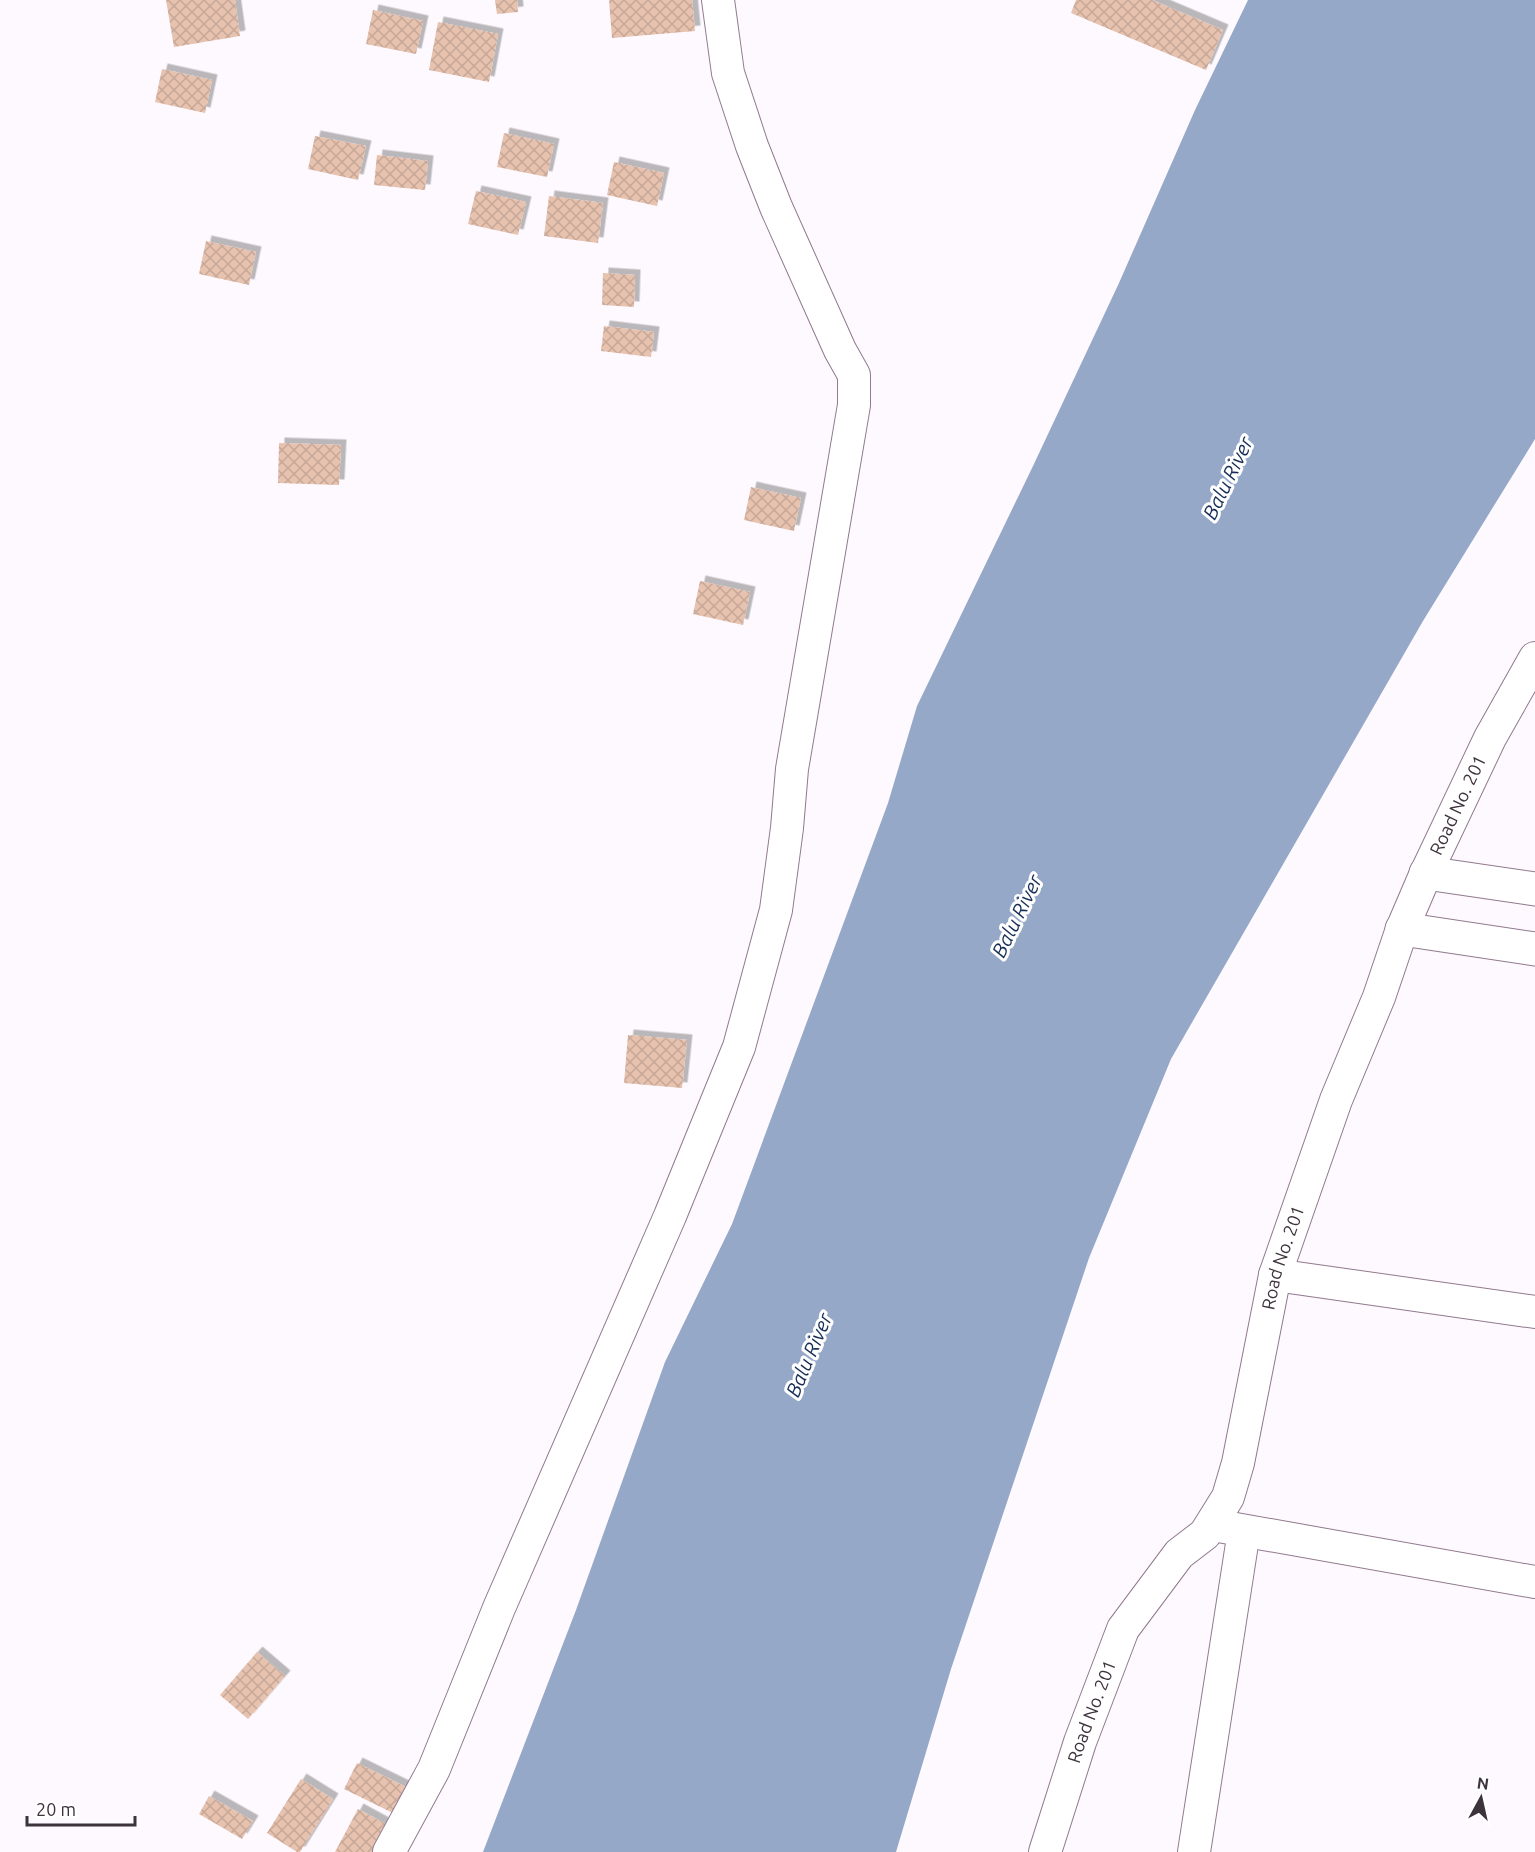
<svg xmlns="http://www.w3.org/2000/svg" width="1535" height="1852" font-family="Ubuntu,sans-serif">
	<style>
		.water { fill: #96a8c8 }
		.building { fill: url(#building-cross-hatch); filter: url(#shadow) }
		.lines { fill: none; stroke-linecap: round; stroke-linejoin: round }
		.minor-casing { stroke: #91798f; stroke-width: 34 }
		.tertiary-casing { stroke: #91798f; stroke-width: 35 }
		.minor { stroke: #fff; stroke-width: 32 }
		.tertiary { stroke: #fff; stroke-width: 33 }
		.labels { text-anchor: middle; stroke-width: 6; stroke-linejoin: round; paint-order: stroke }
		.street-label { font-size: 18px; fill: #3d333c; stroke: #fff }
		.water-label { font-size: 20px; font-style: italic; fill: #172f58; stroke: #fff }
	</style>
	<defs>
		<pattern id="building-cross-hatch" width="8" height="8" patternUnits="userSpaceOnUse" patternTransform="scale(1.5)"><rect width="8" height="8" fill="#e7c2af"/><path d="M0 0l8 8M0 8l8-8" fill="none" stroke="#c7a797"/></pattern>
		<filter id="shadow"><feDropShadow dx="5.5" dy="-5.5" stdDeviation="0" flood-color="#0004"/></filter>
	</defs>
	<rect width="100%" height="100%" fill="#fef9fe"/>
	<path class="water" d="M 1248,0 L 1535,0 L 1535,439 L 1423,621 L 1171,1059 L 1089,1258 L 951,1669 L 896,1852 L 483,1852 L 576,1610 L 665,1362 L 732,1224 L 888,803 L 917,706 L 1033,466 L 1119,283 L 1195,110 Z"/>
	<path class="building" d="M 166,0 L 235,0 L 240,36 L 174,47 Z
		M 495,0 L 517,0 L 518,12 L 497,14 Z
		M 609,0 L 692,0 L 695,31 L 612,38 Z
		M 1076,0 L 1152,0 L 1223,30 L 1206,70 L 1071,13 Z
		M 373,10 L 423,21 L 416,54 L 366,44 Z
		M 438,22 L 498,34 L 489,82 L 429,70 Z
		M 162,69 L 212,80 L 205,113 L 155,102 Z
		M 504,133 L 554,144 L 547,177 L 497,167 Z
		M 315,136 L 366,146 L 358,180 L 308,169 Z
		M 377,155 L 428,161 L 425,190 L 374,185 Z
		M 614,162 L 664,173 L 657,206 L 607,195 Z
		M 476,191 L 526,202 L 518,235 L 468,224 Z
		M 549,196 L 603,203 L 598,243 L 544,236 Z
		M 206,241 L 256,252 L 249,285 L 199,274 Z
		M 603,273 L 635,275 L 634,307 L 602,305 Z
		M 604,326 L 654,332 L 651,357 L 601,351 Z
		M 279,443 L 341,445 L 339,485 L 278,483 Z
		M 751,487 L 801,498 L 794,531 L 744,520 Z
		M 700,581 L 750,592 L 743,625 L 693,614 Z
		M 628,1035 L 687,1040 L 682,1088 L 624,1083 Z
		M 257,1652 L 285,1676 L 248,1719 L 220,1695 Z
		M 357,1763 L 414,1791 L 401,1817 L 344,1789 Z
		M 301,1779 L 333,1799 L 300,1852 L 297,1852 L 267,1833 Z
		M 209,1796 L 253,1821 L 242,1839 L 199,1814 Z
		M 358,1809 L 393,1828 L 381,1852 L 335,1852 Z"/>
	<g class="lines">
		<g class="minor-casing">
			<g id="minor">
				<path d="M 1275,1275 L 1535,1312"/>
				<path d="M 1213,1525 L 1535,1582"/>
				<path d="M 389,1852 L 434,1769 L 499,1608 L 670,1216 L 739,1047 L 776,910 L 787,828 L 792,769 L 854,405 L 854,375 L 840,350 L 776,207 L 752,146 L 728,73 L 718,0"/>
				<path id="s1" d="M 1045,1852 L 1080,1742 L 1123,1629 L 1179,1554 L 1205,1534 L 1228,1497 L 1238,1463 L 1275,1275 L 1336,1100 L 1379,997 L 1402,929 L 1426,873 L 1490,738 L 1535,658"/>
				<path d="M 1194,1852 L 1244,1531"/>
			</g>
		</g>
		<g class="tertiary-casing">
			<path id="tertiary" d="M 1426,873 L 1535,889
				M 1402,929 L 1535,949"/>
		</g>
		<use href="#minor" class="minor"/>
		<use href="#tertiary" class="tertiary"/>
	</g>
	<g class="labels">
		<g class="street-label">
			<text dy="6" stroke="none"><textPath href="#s1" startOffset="1138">Road No. 201</textPath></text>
			<text dy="6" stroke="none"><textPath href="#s1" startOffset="652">Road No. 201</textPath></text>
			<text dy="6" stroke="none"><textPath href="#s1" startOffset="148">Road No. 201</textPath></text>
		</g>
		<g class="water-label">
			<text transform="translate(1228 478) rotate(-64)" y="7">Balu River</text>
			<text transform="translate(1017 916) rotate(-64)" y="7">Balu River</text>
			<text transform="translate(809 1355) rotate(-67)" y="7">Balu River</text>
		</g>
	</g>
	<g transform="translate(1481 1798) rotate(8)" stroke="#ffffff" stroke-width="4.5" paint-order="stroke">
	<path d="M0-4.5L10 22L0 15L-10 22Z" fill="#3d333c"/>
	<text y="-9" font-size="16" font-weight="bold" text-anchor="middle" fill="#3d333c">N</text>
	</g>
	<path d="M27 1816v9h108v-9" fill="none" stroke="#3d333c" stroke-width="3"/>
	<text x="36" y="1816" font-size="18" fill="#3d333c" stroke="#ffffff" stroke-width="4.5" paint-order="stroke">20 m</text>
</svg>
